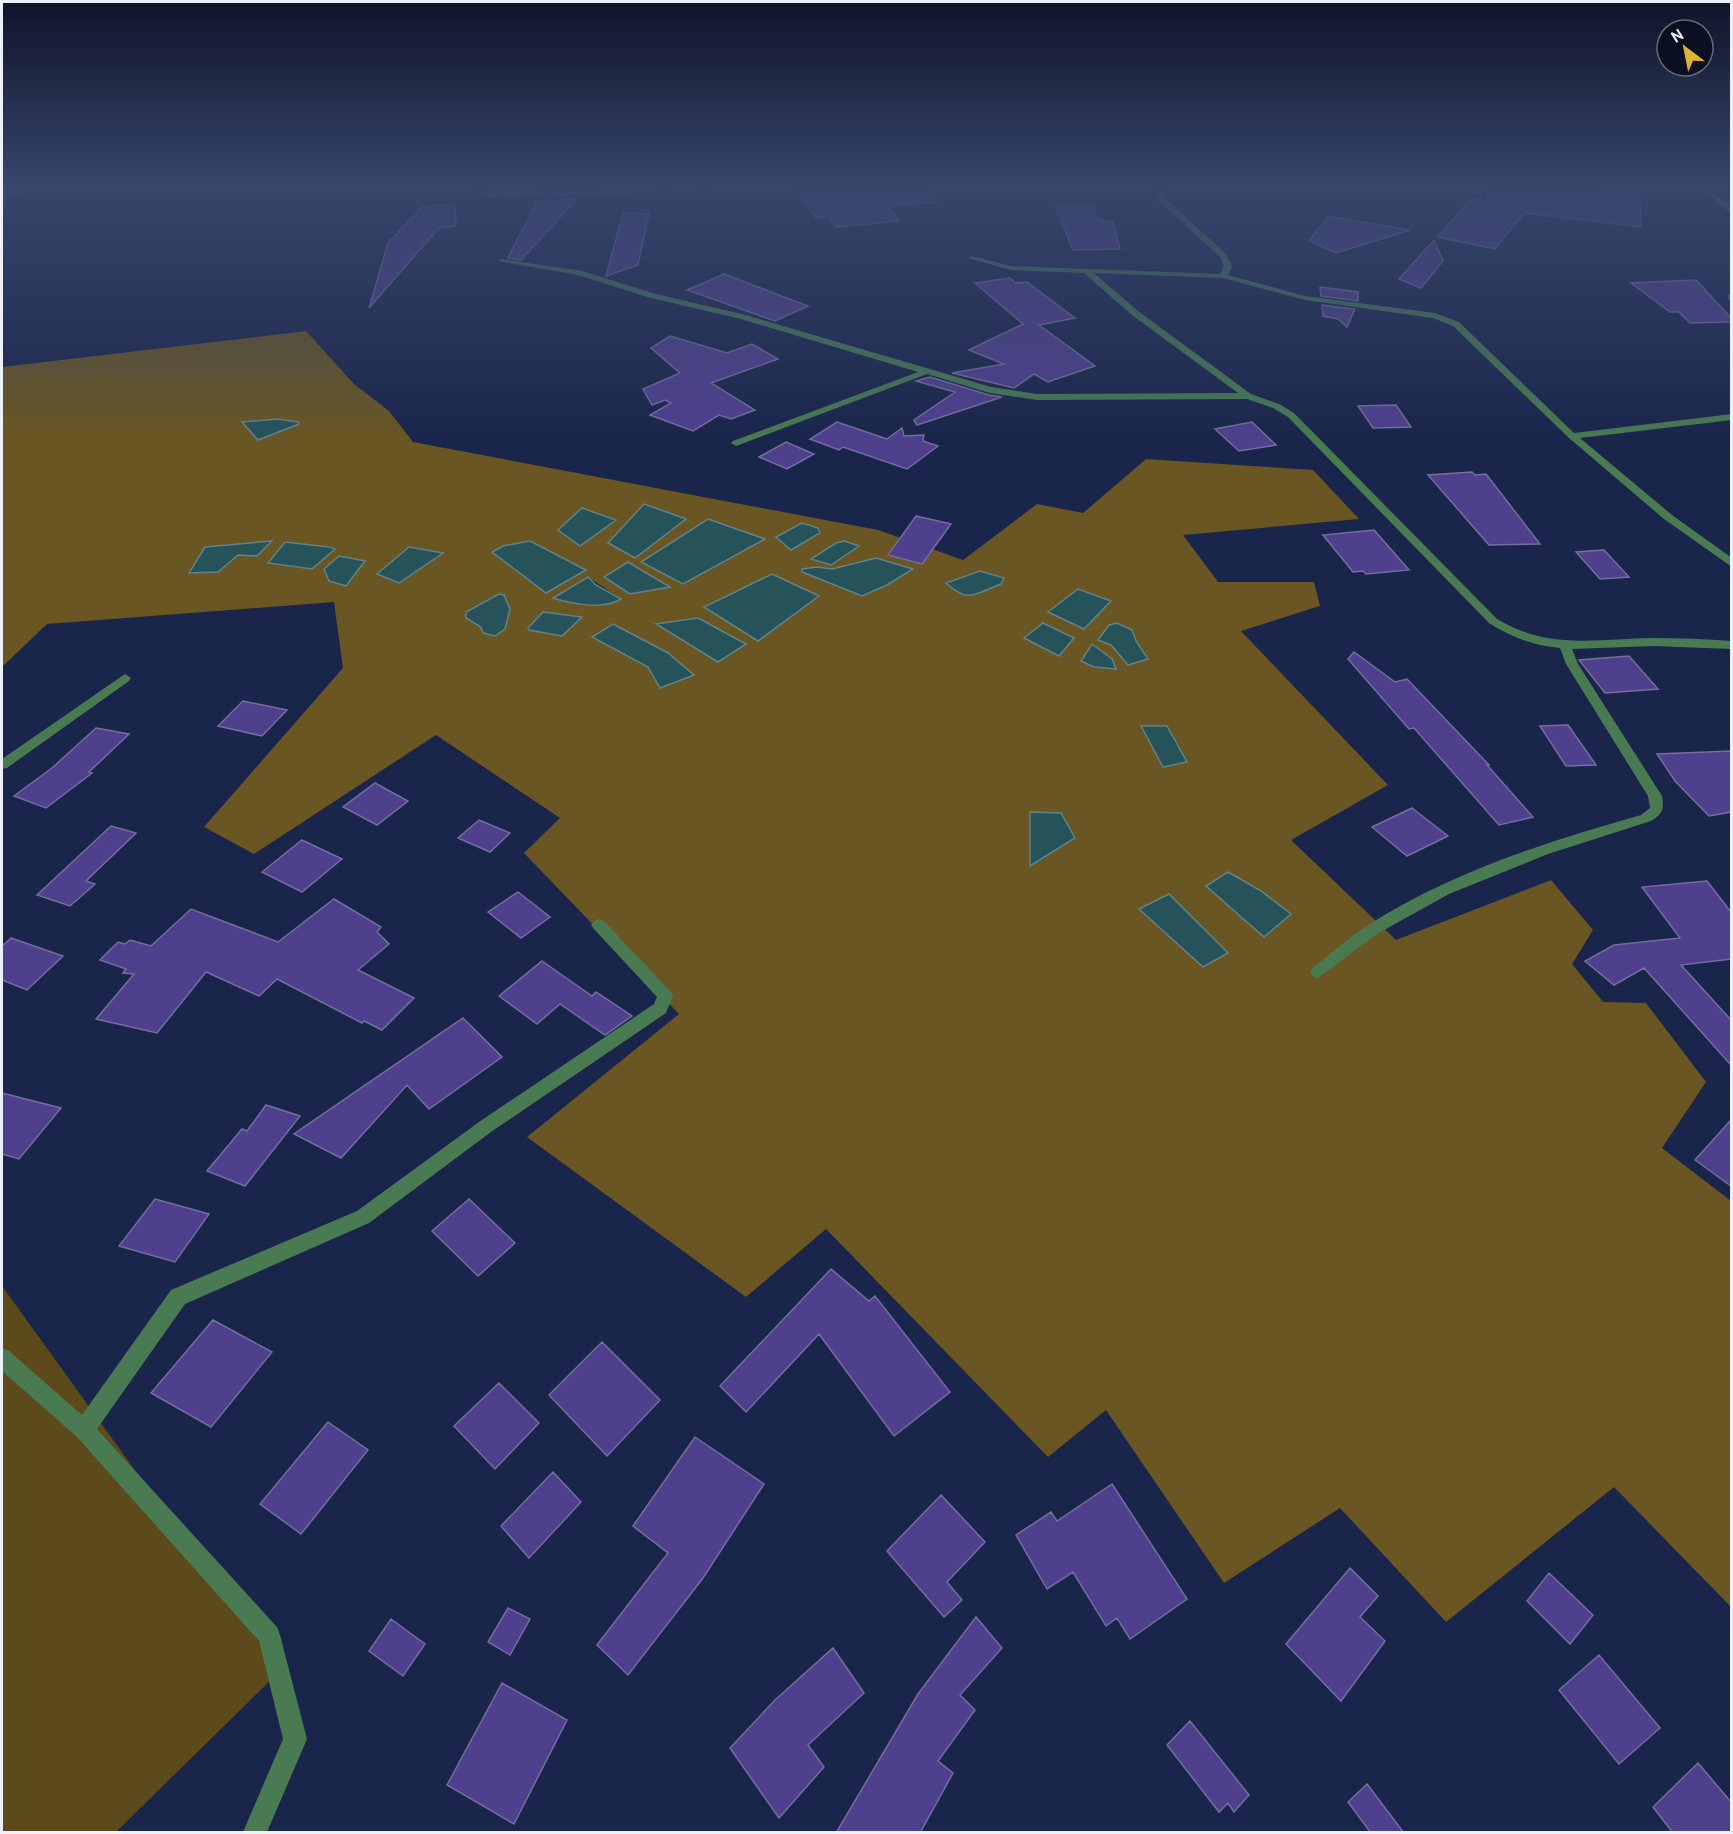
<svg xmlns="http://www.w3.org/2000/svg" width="1733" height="1834" font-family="'PT Sans',sans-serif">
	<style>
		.green { fill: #5c4a1a }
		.forest { fill: #6a5622; fill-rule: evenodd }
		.water { fill: #26535a; stroke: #62828a; stroke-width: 1.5 }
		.building { fill: #4f408e; stroke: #736e9d; stroke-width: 1.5 }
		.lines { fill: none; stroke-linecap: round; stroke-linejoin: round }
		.street { fill: #497a52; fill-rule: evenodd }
		.secondary { fill: #56a968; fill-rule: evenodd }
	</style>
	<rect width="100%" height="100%" fill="#1a254b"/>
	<path class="green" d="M 2,1286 L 280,1671 L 116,1832 L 2,1832 Z"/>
	<path class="forest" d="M 2,185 L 66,185 L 2,199 Z
		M 306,331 L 354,384 L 389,411 L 413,442 L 878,530 L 963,560 L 1037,504 L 1083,513 L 1146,459 L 1313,470 L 1359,519 L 1183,535 L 1218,582 L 1314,582 L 1320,606 L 1241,631 L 1388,785 L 1291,840 L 1396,940 L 1551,880 L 1593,930 L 1572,964 L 1603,1002 L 1646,1003 L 1706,1082 L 1662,1148 L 1731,1201 L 1731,1607 L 1614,1487 L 1446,1622 L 1340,1508 L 1224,1583 L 1106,1410 L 1048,1457 L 826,1229 L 746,1297 L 527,1137 L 679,1014 L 524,853 L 560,818 L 436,735 L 254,854 L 204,827 L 343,668 L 334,602 L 47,624 L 2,667 L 2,367 ZM 588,577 L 620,598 C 604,610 572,604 554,598 ZM 1132,630 L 1135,641 L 1148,659 L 1128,665 L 1111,645 ZM 592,636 L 693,675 L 660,688 L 648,667 ZM 1228,872 L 1261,891 L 1291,914 L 1241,916 L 1207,886 Z"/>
	<path class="water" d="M 278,419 L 298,422 L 299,424 L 258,440 L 242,422 Z
		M 644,504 L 686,519 L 635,558 L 608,543 Z
		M 582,508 L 616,520 L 580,546 L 558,530 Z
		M 708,519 L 765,539 L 683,584 L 641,562 Z
		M 802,523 L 818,528 L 820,533 L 791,550 L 776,537 Z
		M 272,541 L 257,556 L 238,555 L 218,572 L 189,573 L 205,547 Z
		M 530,541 L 586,570 L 546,593 L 492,552 L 503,546 Z
		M 844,541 L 859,546 L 831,565 L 811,559 L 836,543 Z
		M 285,542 L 329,547 L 335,549 L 312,569 L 268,563 Z
		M 409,547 L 443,553 L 399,583 L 377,574 Z
		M 339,556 L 365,561 L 346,586 L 329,581 L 324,569 Z
		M 876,558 L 913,569 L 887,585 L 862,596 L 802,572 L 802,569 L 817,567 L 832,569 Z
		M 628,562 L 670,587 L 630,594 L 604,577 Z
		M 980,571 L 1004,578 L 1001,584 C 974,594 969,604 946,583 Z
		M 772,574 L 819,596 L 758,641 L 704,607 Z
		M 588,577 L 596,585 L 621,599 C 604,610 572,604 553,598 Z
		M 1078,589 L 1111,601 L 1084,629 L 1048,612 Z
		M 499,594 L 504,595 L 510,609 L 505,629 L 495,636 L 483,633 L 481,627 L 466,618 L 466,612 Z
		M 543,612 L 582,617 L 562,636 L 529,630 L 528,628 Z
		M 698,618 L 746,644 L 718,662 L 656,624 Z
		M 1043,623 L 1074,638 L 1059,656 L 1024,638 Z
		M 1117,623 L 1132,630 L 1136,641 L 1148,659 L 1128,665 L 1111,645 L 1098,640 L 1109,625 Z
		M 613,624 L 668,653 L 694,675 L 660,688 L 648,667 L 592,637 Z
		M 1092,644 L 1112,659 L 1116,669 L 1094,667 L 1081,661 Z
		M 1141,726 L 1167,726 L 1187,762 L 1163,767 Z
		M 1030,812 L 1061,813 L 1075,838 L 1030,866 Z
		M 1228,872 L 1261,891 L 1291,914 L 1264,937 L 1206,886 Z
		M 1169,894 L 1228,953 L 1203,967 L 1139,909 Z"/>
	<path class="building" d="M 793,185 L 935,185 L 936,202 L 888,206 L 899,221 L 836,227 L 828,216 L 816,218 Z
		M 1488,185 L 1639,186 L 1641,227 L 1524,213 L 1495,249 L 1437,237 L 1472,199 L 1487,201 Z
		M 577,199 L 521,260 L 508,258 L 537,201 Z
		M 455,204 L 456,226 L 439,228 L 369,308 L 388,243 L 422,207 Z
		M 1055,206 L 1093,206 L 1097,219 L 1113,222 L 1120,249 L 1073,250 Z
		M 623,213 L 649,214 L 638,265 L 606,276 Z
		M 1328,216 L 1410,230 L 1336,253 L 1309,241 Z
		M 1434,240 L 1443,261 L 1421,288 L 1399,279 Z
		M 724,274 L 808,306 L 775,321 L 687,290 Z
		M 1010,278 L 1016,283 L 1027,282 L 1075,318 L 1039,325 L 1095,366 L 1048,382 L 1034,374 L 1014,388 L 952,373 L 1004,364 L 969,350 L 1023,324 L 975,283 Z
		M 1696,280 L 1731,318 L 1731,322 L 1690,323 L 1679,312 L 1670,312 L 1631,283 Z
		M 1320,287 L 1358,292 L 1358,301 L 1321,296 Z
		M 1322,305 L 1355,309 L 1347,327 L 1338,319 L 1323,316 Z
		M 670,336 L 727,353 L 752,344 L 778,359 L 711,383 L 755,410 L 731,419 L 719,415 L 693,431 L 650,415 L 671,403 L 665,400 L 652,405 L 643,389 L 680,373 L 651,348 Z
		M 930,377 L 989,395 L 1002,397 L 917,425 L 914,420 L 955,392 L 916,381 Z
		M 1396,405 L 1411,427 L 1373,428 L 1358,406 Z
		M 837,422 L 887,439 L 902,428 L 904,436 L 924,435 L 923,441 L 938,446 L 907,469 L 843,447 L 839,450 L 810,439 Z
		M 1252,422 L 1276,445 L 1239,451 L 1215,429 Z
		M 786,442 L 814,454 L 787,469 L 759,457 Z
		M 1472,472 L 1475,475 L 1486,474 L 1540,544 L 1489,545 L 1428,475 Z
		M 916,516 L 951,524 L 922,564 L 888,555 Z
		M 1374,530 L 1409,570 L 1366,574 L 1363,571 L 1353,572 L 1323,535 Z
		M 1604,550 L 1629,577 L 1600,579 L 1576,552 Z
		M 1354,652 L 1395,682 L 1407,679 L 1489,765 L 1487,765 L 1533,817 L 1499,825 L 1414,728 L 1409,729 L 1348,659 Z
		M 1629,656 L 1658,689 L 1605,693 L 1579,660 Z
		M 243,701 L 287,710 L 262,736 L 218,726 Z
		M 1568,725 L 1596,765 L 1566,766 L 1540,726 Z
		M 96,728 L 129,734 L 89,772 L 92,773 L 46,808 L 14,796 L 52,768 Z
		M 1731,751 L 1731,812 L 1709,816 L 1675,781 L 1657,754 Z
		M 375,783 L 408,801 L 377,825 L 343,807 Z
		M 1412,808 L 1448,836 L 1407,856 L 1372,827 Z
		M 479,820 L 510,833 L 490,852 L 458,838 Z
		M 111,826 L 136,833 L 86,881 L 95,884 L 70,906 L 37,895 Z
		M 302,840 L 342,859 L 302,892 L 262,872 Z
		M 1707,881 L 1731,912 L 1731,959 L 1681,965 L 1731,1020 L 1731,1065 L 1644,968 L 1614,985 L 1585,961 L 1614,945 L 1680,938 L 1642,887 Z
		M 518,892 L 550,917 L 521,938 L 488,912 Z
		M 334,899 L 381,927 L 377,932 L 389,944 L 358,970 L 414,998 L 382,1030 L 364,1021 L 362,1023 L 277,979 L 259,996 L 206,972 L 157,1033 L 96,1019 L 134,974 L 123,973 L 126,969 L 100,960 L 118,942 L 125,944 L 130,940 L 151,946 L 191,909 L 278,942 Z
		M 11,938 L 63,956 L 27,990 L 2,980 L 2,946 Z
		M 542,961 L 592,996 L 596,992 L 632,1016 L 605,1035 L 560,1004 L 537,1024 L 499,996 Z
		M 463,1018 L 502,1057 L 429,1109 L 407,1085 L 341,1158 L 294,1134 Z
		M 2,1093 L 61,1108 L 19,1159 L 2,1154 Z
		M 266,1105 L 300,1116 L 245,1186 L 207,1171 L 242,1129 L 247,1131 Z
		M 1731,1120 L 1731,1186 L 1695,1160 Z
		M 155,1199 L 209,1214 L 175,1262 L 119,1246 Z
		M 469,1199 L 515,1243 L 478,1276 L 432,1231 Z
		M 831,1269 L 869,1301 L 875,1296 L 950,1392 L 894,1436 L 819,1334 L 746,1412 L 720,1386 Z
		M 213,1320 L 272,1352 L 211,1427 L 151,1393 Z
		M 602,1342 L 660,1400 L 607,1456 L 549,1395 Z
		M 499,1383 L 539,1423 L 495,1469 L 454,1426 Z
		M 328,1422 L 368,1450 L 301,1534 L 260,1504 Z
		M 695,1437 L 764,1484 L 703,1578 L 628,1675 L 597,1645 L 668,1553 L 633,1526 Z
		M 553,1472 L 581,1502 L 529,1558 L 501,1526 Z
		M 1112,1484 L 1187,1599 L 1130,1639 L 1117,1618 L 1106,1626 L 1073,1572 L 1047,1589 L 1016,1535 L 1051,1512 L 1057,1521 Z
		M 941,1495 L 985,1542 L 947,1582 L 962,1600 L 944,1617 L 887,1551 Z
		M 1350,1568 L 1378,1596 L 1360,1617 L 1385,1641 L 1341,1701 L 1286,1644 Z
		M 1549,1573 L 1593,1615 L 1570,1644 L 1527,1601 Z
		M 508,1608 L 530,1619 L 510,1655 L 488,1642 Z
		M 976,1617 L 1002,1648 L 960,1695 L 975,1710 L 938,1761 L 953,1773 L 920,1833 L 836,1833 L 918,1694 Z
		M 391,1619 L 425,1644 L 403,1676 L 369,1651 Z
		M 833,1648 L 864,1693 L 808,1745 L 824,1767 L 779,1818 L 730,1748 L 775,1700 Z
		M 1599,1655 L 1660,1728 L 1619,1764 L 1559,1690 Z
		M 502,1683 L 567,1720 L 514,1824 L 447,1785 Z
		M 1190,1721 L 1249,1795 L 1234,1812 L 1228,1803 L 1219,1812 L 1167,1745 Z
		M 1698,1763 L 1731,1802 L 1731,1833 L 1673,1833 L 1653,1807 Z
		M 1367,1784 L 1404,1833 L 1371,1833 L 1348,1802 Z"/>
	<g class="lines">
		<path class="street" d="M 474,185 L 481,185 L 486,193 L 730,185 L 638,193 L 484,197 Z
			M 1155,185 L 1162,185 L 1164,197 L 1226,254 L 1232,266 L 1228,275 L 1305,296 L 1435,313 L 1459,322 L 1574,433 L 1732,414 L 1732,420 L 1580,438 L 1672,515 L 1732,558 L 1732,567 L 1664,519 L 1569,438 L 1453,326 L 1433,318 L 1305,300 L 1223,278 L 1094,273 L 1138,311 L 1251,394 L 1279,404 L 1294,413 L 1497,619 C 1549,650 1596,639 1653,638 C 1679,638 1706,639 1732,641 L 1732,649 L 1653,646 L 1572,649 L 1578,664 L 1662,796 C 1664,810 1663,813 1651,821 L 1548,854 L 1449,894 L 1377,934 L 1318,978 L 1312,976 L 1310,972 L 1312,968 C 1331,954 1348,938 1367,926 C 1450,872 1547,842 1641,815 L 1650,808 L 1648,796 L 1566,664 L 1560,648 C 1534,646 1511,637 1489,623 L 1288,417 L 1273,408 L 1247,399 L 1037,400 L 990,393 L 927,374 L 736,446 L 731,443 L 733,441 L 918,372 L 741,319 L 651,298 L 578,275 L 498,261 L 502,259 L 582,271 L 656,294 L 746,315 L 991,387 L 1037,394 L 1238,393 L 1132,315 L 1084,273 L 1011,270 L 968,258 L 972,256 L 1011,266 L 1220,274 L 1224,266 L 1220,257 L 1158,200 Z
			M 1732,293 L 1732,301 L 1728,299 L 1728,295 Z
			M 125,674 L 131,678 L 129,681 L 7,768 L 2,769 L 2,759 Z
			M 599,919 L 604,921 L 671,992 L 673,996 L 666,1013 L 491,1132 L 369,1223 L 185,1304 L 97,1429 L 277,1627 L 280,1635 L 307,1739 L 267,1832 L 243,1832 L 283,1739 L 259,1641 L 77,1437 L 2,1371 L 2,1348 L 9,1351 L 82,1415 L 171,1290 L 357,1211 L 479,1122 L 654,1004 L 657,997 L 594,929 L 591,925 L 594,921 Z"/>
		<path class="secondary" d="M 1698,185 L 1705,185 L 1732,208 L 1732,214 Z"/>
	</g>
	<linearGradient id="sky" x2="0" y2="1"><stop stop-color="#0e1429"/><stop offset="0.42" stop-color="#38466c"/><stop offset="1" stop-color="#38466c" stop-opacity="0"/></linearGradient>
	<rect width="1733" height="442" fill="url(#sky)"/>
	<rect width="1733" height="1834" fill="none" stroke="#edf1fb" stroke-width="6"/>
	<g transform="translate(1685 48) rotate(328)"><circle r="28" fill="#0a1021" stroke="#656a78" stroke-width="1.5"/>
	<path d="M0-4.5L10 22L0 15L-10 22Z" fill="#ddb233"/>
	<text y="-9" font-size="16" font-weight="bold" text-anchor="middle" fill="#edf1fb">N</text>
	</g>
</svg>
